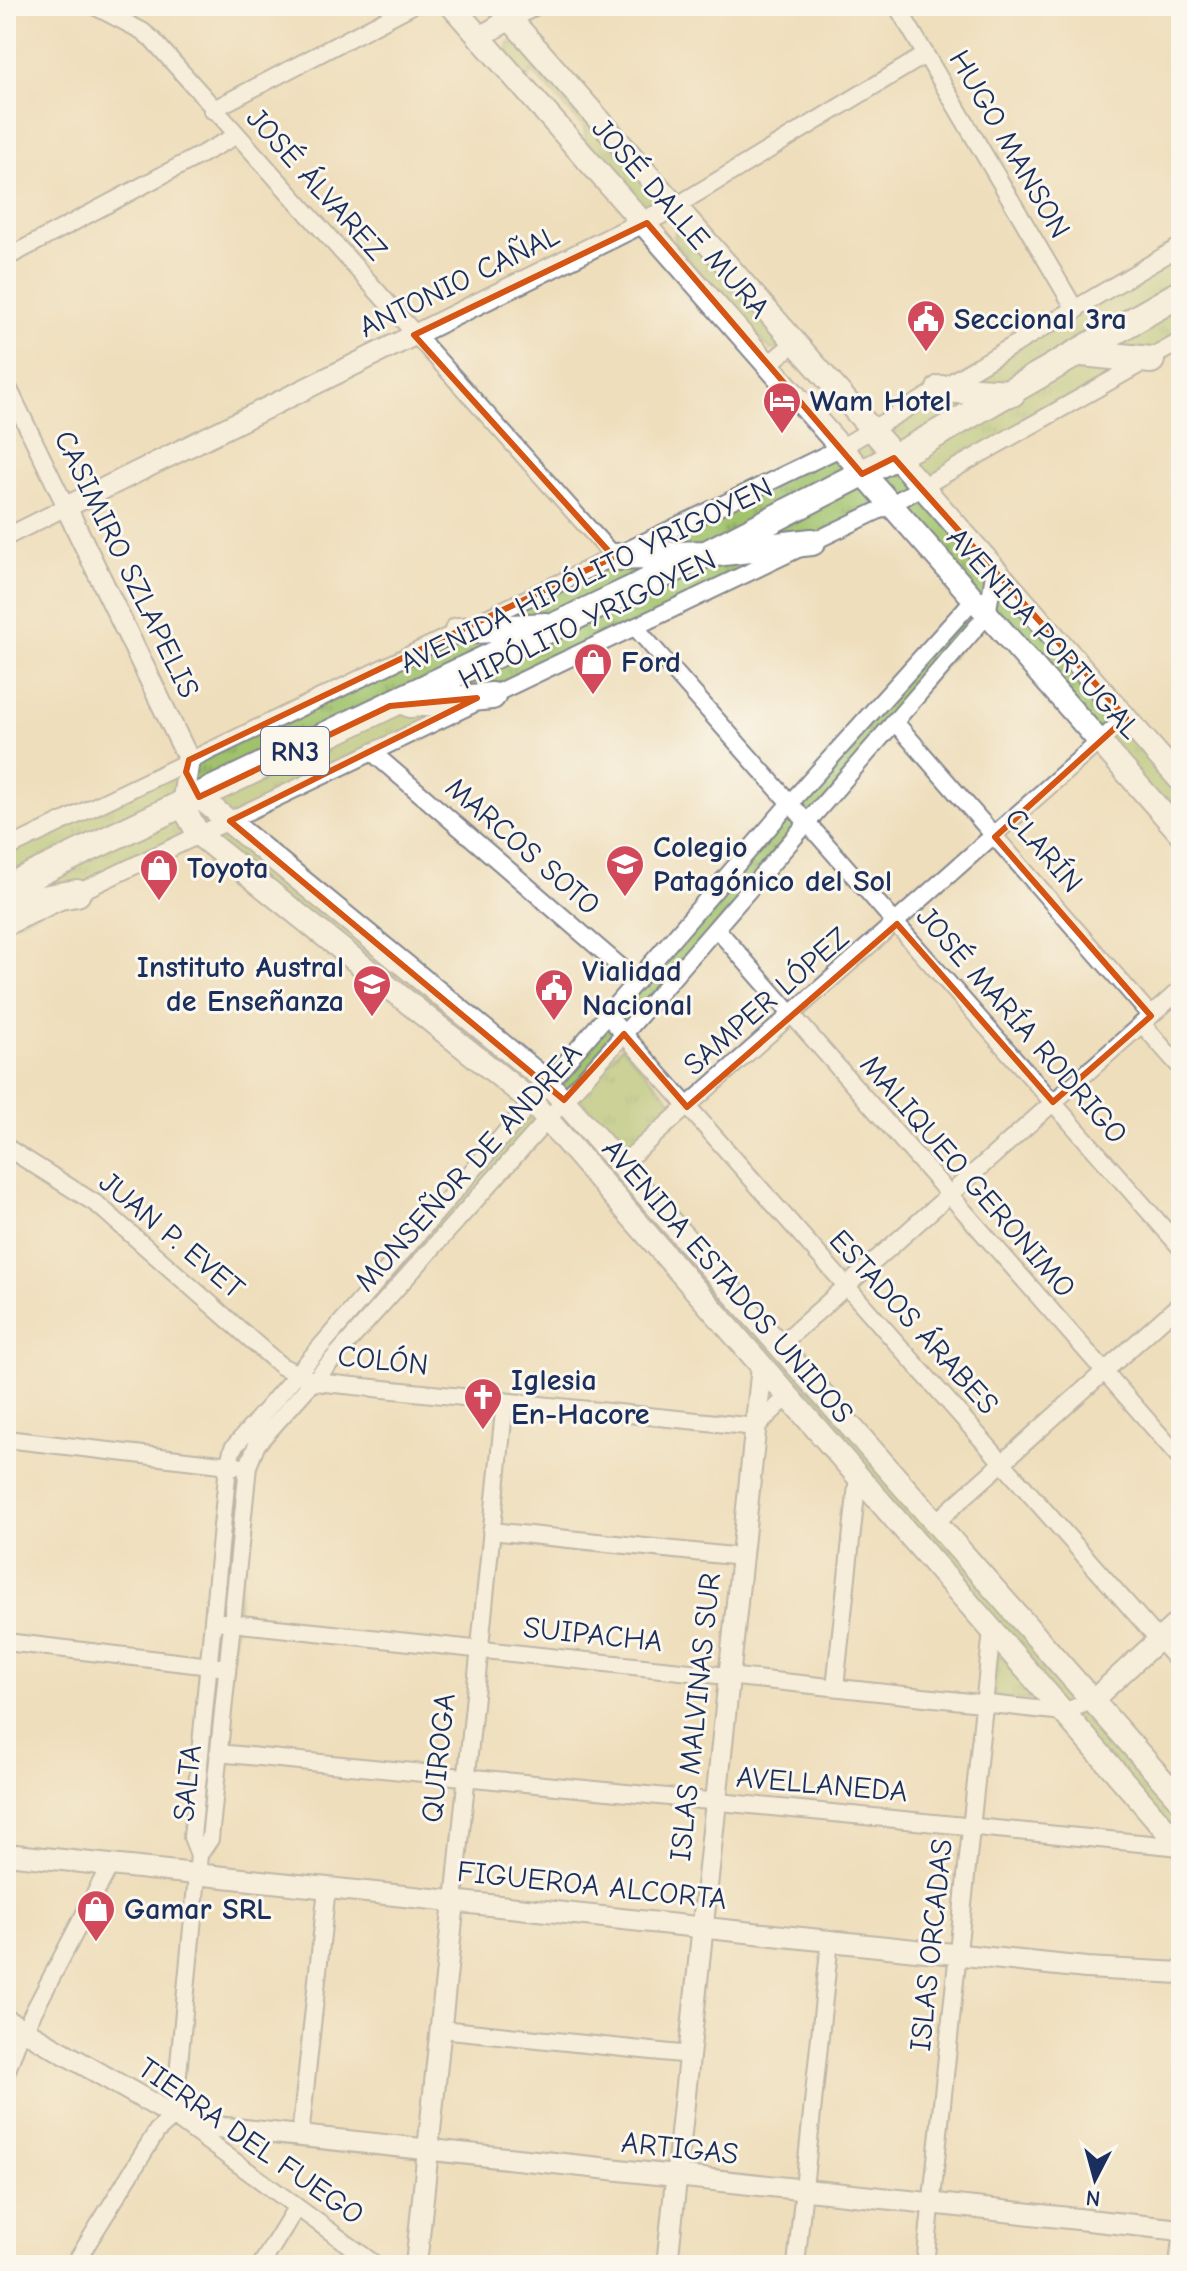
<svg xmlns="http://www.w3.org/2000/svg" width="1187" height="2271" font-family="'Comic Neue',sans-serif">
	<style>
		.grass { fill: url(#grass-tufts); stroke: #5d7864; stroke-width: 2; fill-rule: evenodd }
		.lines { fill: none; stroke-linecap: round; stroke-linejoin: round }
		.minor-casing { stroke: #84868d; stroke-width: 20 }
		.tertiary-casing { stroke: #84868d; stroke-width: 24 }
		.secondary-casing { stroke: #84868d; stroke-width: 26 }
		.trunk-casing { stroke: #84868d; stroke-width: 30 }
		.minor { stroke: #fff; stroke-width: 16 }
		.tertiary { stroke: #fff; stroke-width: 20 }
		.secondary { stroke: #fff; stroke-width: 22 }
		.trunk { stroke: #fff; stroke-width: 26 }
		.marked { fill: none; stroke: #d45514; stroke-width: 6; stroke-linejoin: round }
		.labels { text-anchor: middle; stroke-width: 6; stroke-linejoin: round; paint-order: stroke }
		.shield { fill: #fbf7ec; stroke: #5e6b89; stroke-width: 2 }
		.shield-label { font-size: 28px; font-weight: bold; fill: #1b2f5e }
		.street-label { font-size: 30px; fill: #1b2f5e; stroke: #fbf7ec }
		.poi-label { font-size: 30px; font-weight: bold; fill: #1b2f5e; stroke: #fbf7ec; text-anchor: start }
	</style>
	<defs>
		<pattern id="grass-tufts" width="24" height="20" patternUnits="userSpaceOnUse" patternTransform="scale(2)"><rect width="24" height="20" fill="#9fc26b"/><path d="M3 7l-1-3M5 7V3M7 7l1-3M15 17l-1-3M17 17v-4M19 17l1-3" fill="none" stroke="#819e5b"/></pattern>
	</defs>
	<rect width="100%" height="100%" fill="#fbf7ec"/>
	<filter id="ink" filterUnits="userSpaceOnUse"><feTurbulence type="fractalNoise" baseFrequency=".0125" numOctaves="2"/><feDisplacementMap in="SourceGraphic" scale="16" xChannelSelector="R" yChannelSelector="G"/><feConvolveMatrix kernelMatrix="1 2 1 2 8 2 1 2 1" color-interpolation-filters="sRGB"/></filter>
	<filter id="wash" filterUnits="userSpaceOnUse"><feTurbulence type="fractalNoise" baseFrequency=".006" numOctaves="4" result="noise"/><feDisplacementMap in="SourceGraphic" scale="32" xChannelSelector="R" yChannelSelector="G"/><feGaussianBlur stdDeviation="1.8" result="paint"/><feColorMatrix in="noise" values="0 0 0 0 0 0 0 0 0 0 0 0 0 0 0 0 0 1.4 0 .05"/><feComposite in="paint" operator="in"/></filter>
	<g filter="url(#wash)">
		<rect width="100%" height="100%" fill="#eedebc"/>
		<path class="grass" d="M 522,42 L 654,193 L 654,201 L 644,207 L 636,200 L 586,143 L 584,127 L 532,71 L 528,80 L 507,53 L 509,43 Z
			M 687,230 L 780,339 L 778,349 L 771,350 L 762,341 L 674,243 L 675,232 Z
			M 1181,246 L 1181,341 L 920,488 L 1181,781 L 1181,834 L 988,615 L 564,1100 L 1181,1801 L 1181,1847 L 547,1120 L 257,1444 L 210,1839 L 192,1837 L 228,1465 L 531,1101 L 199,835 L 6,927 L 6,849 L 842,447 ZM 890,505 L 973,599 L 548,1082 L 231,820 Z
			M 622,1046 L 677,1107 L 627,1150 L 578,1097 Z
			M 998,1653 L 1043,1702 L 993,1696 Z"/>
	</g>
	<g filter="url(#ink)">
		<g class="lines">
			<g class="minor-casing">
				<path id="minor" d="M 94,6 L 142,31 L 153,40 L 614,557
					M 897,6 L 1076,311
					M 212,110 L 411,6
					M 676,206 L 925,55
					M 6,258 L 236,136
					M 769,364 L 794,343
					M 6,383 L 66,507 L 6,537
					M 636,628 L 1181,1248
					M 894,721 L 1151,1016
					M 372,752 L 637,981
					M 6,849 L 842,447 L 1181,246
					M 6,927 L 890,505 L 1181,341
					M 716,928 L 1181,1459
					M 607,1015 L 1181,1665
					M 1143,1025 L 1181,1068
					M 6,1147 L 98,1205 L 281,1366 L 315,1382 L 756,1427 L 788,1396
					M 621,1165 L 1126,718
					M 780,1345 L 1181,989
					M 6,1439 L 238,1466
					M 936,1522 L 1181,1303
					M 491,1531 L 742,1557
					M 222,1622 L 1064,1712 L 1093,1700
					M 6,1642 L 219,1667
					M 835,1687 L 858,1476
					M 218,1753 L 1181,1847
					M 199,1855 L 192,1837 L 228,1465 L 233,1448 L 790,803 L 974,599
					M 454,1901 L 505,1401
					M 441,2029 L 690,2055
					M 6,2048 L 24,2030 L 110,1865
					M 6,2073 L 19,2037
					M 181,2122 L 376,2265
					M 300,2137 L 327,1888
					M 74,2265 L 157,2131 L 174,2116 L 199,1855 L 210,1839 L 248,1466 L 257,1444 L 624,1034 L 987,615 L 995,569
					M 261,2265 L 296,2208
					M 796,2265 L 830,1941
					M 925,2265 L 992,1630
					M 1178,2265 L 1181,2239"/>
			</g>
			<g class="tertiary-casing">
				<path id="tertiary" d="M 480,37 L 532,6
					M 182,805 L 189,760 L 66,507 L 676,206
					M 1093,1700 L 1181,1619
					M 6,1854 L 1086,1968 L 1181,1973
					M 6,2020 L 174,2116 L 207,2126 L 1181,2230
					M 416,2265 L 454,1901
					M 667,2265 L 762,1366"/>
			</g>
			<g class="secondary-casing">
				<path id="secondary" d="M 452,6 L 1181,834
					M 499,6 L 1181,781
					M 199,797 L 547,1082 L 1181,1801
					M 182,805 L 199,835 L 531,1101 L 1181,1847"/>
			</g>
			<g class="trunk-casing">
				<path id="trunk" d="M 1082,353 L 1151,360
					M 940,389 L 1012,393
					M 614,557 L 706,554 L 812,542
					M 458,631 L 546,626
					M 410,704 L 492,696
					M 6,888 L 706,554 L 921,443 L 1181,293
					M 6,905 L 77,893"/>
			</g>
			<use href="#minor" class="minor"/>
			<use href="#tertiary" class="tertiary"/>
			<use href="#secondary" class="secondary"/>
			<use href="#trunk" class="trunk"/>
		</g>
	</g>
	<path d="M0 0H1187V2271H0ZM 647,223 L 862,474 L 894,458 L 1126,718 L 995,837 L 1151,1016 L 1053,1102 L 897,924 L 687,1107 L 624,1034 L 564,1100 L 230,821 L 477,698 L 390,706 L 199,797 L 186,772 L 189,760 L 614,557 L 414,335 Z" fill="#eedebc" fill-opacity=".55" fill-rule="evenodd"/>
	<path class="marked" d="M 647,223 L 862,474 L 894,458 L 1126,718 L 995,837 L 1151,1016 L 1053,1102 L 897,924 L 687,1107 L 624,1034 L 564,1100 L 230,821 L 477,698 L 390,706 L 199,797 L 186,772 L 189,760 L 614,557 L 414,335 Z"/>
	<defs>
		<g id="civic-pin" transform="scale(2)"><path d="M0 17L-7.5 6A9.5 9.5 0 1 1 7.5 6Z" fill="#d1495b" stroke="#fbf7ec"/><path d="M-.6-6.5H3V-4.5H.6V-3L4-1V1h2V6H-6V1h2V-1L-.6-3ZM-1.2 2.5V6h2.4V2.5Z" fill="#fff"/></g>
		<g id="hotel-pin" transform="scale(2)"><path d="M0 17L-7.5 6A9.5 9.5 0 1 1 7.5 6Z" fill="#d1495b" stroke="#fbf7ec"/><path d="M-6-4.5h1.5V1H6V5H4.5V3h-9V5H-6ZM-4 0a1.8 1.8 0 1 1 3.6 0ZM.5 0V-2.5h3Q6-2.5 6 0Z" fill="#fff"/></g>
		<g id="shop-pin" transform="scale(2)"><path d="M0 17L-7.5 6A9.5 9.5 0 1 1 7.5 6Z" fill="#d1495b" stroke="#fbf7ec"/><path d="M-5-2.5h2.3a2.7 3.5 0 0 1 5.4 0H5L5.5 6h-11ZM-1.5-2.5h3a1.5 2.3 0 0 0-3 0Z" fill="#fff"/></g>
		<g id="school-pin" transform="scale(2)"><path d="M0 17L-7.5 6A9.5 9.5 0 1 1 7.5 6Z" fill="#d1495b" stroke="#fbf7ec"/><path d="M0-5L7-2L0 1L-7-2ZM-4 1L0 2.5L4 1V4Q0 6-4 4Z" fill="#fff"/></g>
		<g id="church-pin" transform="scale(2)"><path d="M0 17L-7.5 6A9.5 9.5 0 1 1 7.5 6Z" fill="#d1495b" stroke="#fbf7ec"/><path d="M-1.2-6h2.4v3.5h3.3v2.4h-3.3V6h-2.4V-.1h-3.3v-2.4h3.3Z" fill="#fff"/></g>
	</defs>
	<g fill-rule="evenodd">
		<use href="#civic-pin" x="926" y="319"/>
		<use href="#hotel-pin" x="782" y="401"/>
		<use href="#shop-pin" x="593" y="662"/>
		<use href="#school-pin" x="625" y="864"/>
		<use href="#shop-pin" x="159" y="868"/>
		<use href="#school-pin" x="372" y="984"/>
		<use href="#civic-pin" x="554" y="988"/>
		<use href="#church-pin" x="483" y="1397"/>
		<use href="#shop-pin" x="96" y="1909"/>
	</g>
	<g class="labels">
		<rect class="shield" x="261" y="727" width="68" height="48" rx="6"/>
		<g class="shield-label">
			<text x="295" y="761">RN3</text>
		</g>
		<g class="street-label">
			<text transform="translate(1010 144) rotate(60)" y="10">HUGO MANSON</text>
			<text transform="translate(317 184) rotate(48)" y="10">JOSÉ ÁLVAREZ</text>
			<text transform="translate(681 218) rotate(49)" y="10">JOSÉ DALLE MURA</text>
			<text transform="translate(459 281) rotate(-26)" y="10">ANTONIO CAÑAL</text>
			<text transform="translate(127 564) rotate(64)" y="10">CASIMIRO SZLAPELIS</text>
			<text transform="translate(586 575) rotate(-26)" y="10">AVENIDA HIPÓLITO YRIGOYEN</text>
			<text transform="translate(587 619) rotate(-26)" y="10">HIPÓLITO YRIGOYEN</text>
			<text transform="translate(1044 633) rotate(48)" y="10">AVENIDA PORTUGAL</text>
			<text transform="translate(523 846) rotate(41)" y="10">MARCOS SOTO</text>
			<text transform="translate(1044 850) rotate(49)" y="10">CLARÍN</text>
			<text transform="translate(766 1001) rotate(-41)" y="10">SAMPER LÓPEZ</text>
			<text transform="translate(1022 1025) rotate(49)" y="10">JOSÉ MARÍA RODRIGO</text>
			<text transform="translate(468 1167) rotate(-48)" y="10">MONSEÑOR DE ANDREA</text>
			<text transform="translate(968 1176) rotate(49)" y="10">MALIQUEO GERONIMO</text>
			<text transform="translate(172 1235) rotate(40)" y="10">JUAN P. EVET</text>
			<text transform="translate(728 1281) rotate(49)" y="10">AVENIDA ESTADOS UNIDOS</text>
			<text transform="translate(914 1322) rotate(48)" y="10">ESTADOS ÁRABES</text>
			<text transform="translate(383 1360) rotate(6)" y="10">COLÓN</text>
			<text transform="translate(593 1634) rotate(6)" y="10">SUIPACHA</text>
			<text transform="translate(695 1717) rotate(-84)" y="10">ISLAS MALVINAS SUR</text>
			<text transform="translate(438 1758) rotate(-84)" y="10">QUIROGA</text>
			<text transform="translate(187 1783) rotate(-84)" y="10">SALTA</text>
			<text transform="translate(822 1784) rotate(5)" y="10">AVELLANEDA</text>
			<text transform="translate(592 1885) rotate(6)" y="10">FIGUEROA ALCORTA</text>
			<text transform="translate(931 1945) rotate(-84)" y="10">ISLAS ORCADAS</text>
			<text transform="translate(251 2141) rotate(35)" y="10">TIERRA DEL FUEGO</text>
			<text transform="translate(680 2148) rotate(6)" y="10">ARTIGAS</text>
		</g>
		<g class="poi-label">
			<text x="954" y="329">Seccional 3ra</text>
			<text x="810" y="411">Wam Hotel</text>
			<text x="621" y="672">Ford</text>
			<text x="653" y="857">Colegio<tspan x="653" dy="34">Patagónico del Sol</tspan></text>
			<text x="187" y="878">Toyota</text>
			<text x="344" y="977" text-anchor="end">Instituto Austral<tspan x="344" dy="34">de Enseñanza</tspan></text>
			<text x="582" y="981">Vialidad<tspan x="582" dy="34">Nacional</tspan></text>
			<text x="511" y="1390">Iglesia<tspan x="511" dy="34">En-Hacore</tspan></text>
			<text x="124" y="1919">Gamar SRL</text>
		</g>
	</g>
	<rect width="1187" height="2271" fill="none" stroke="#fbf7ec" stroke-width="32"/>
	<g transform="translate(1095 2179) rotate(186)" stroke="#fbf7ec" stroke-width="6" paint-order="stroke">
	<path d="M0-6L14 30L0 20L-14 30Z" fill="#1b2f5e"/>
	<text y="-12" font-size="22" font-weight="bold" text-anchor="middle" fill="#1b2f5e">N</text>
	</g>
</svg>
